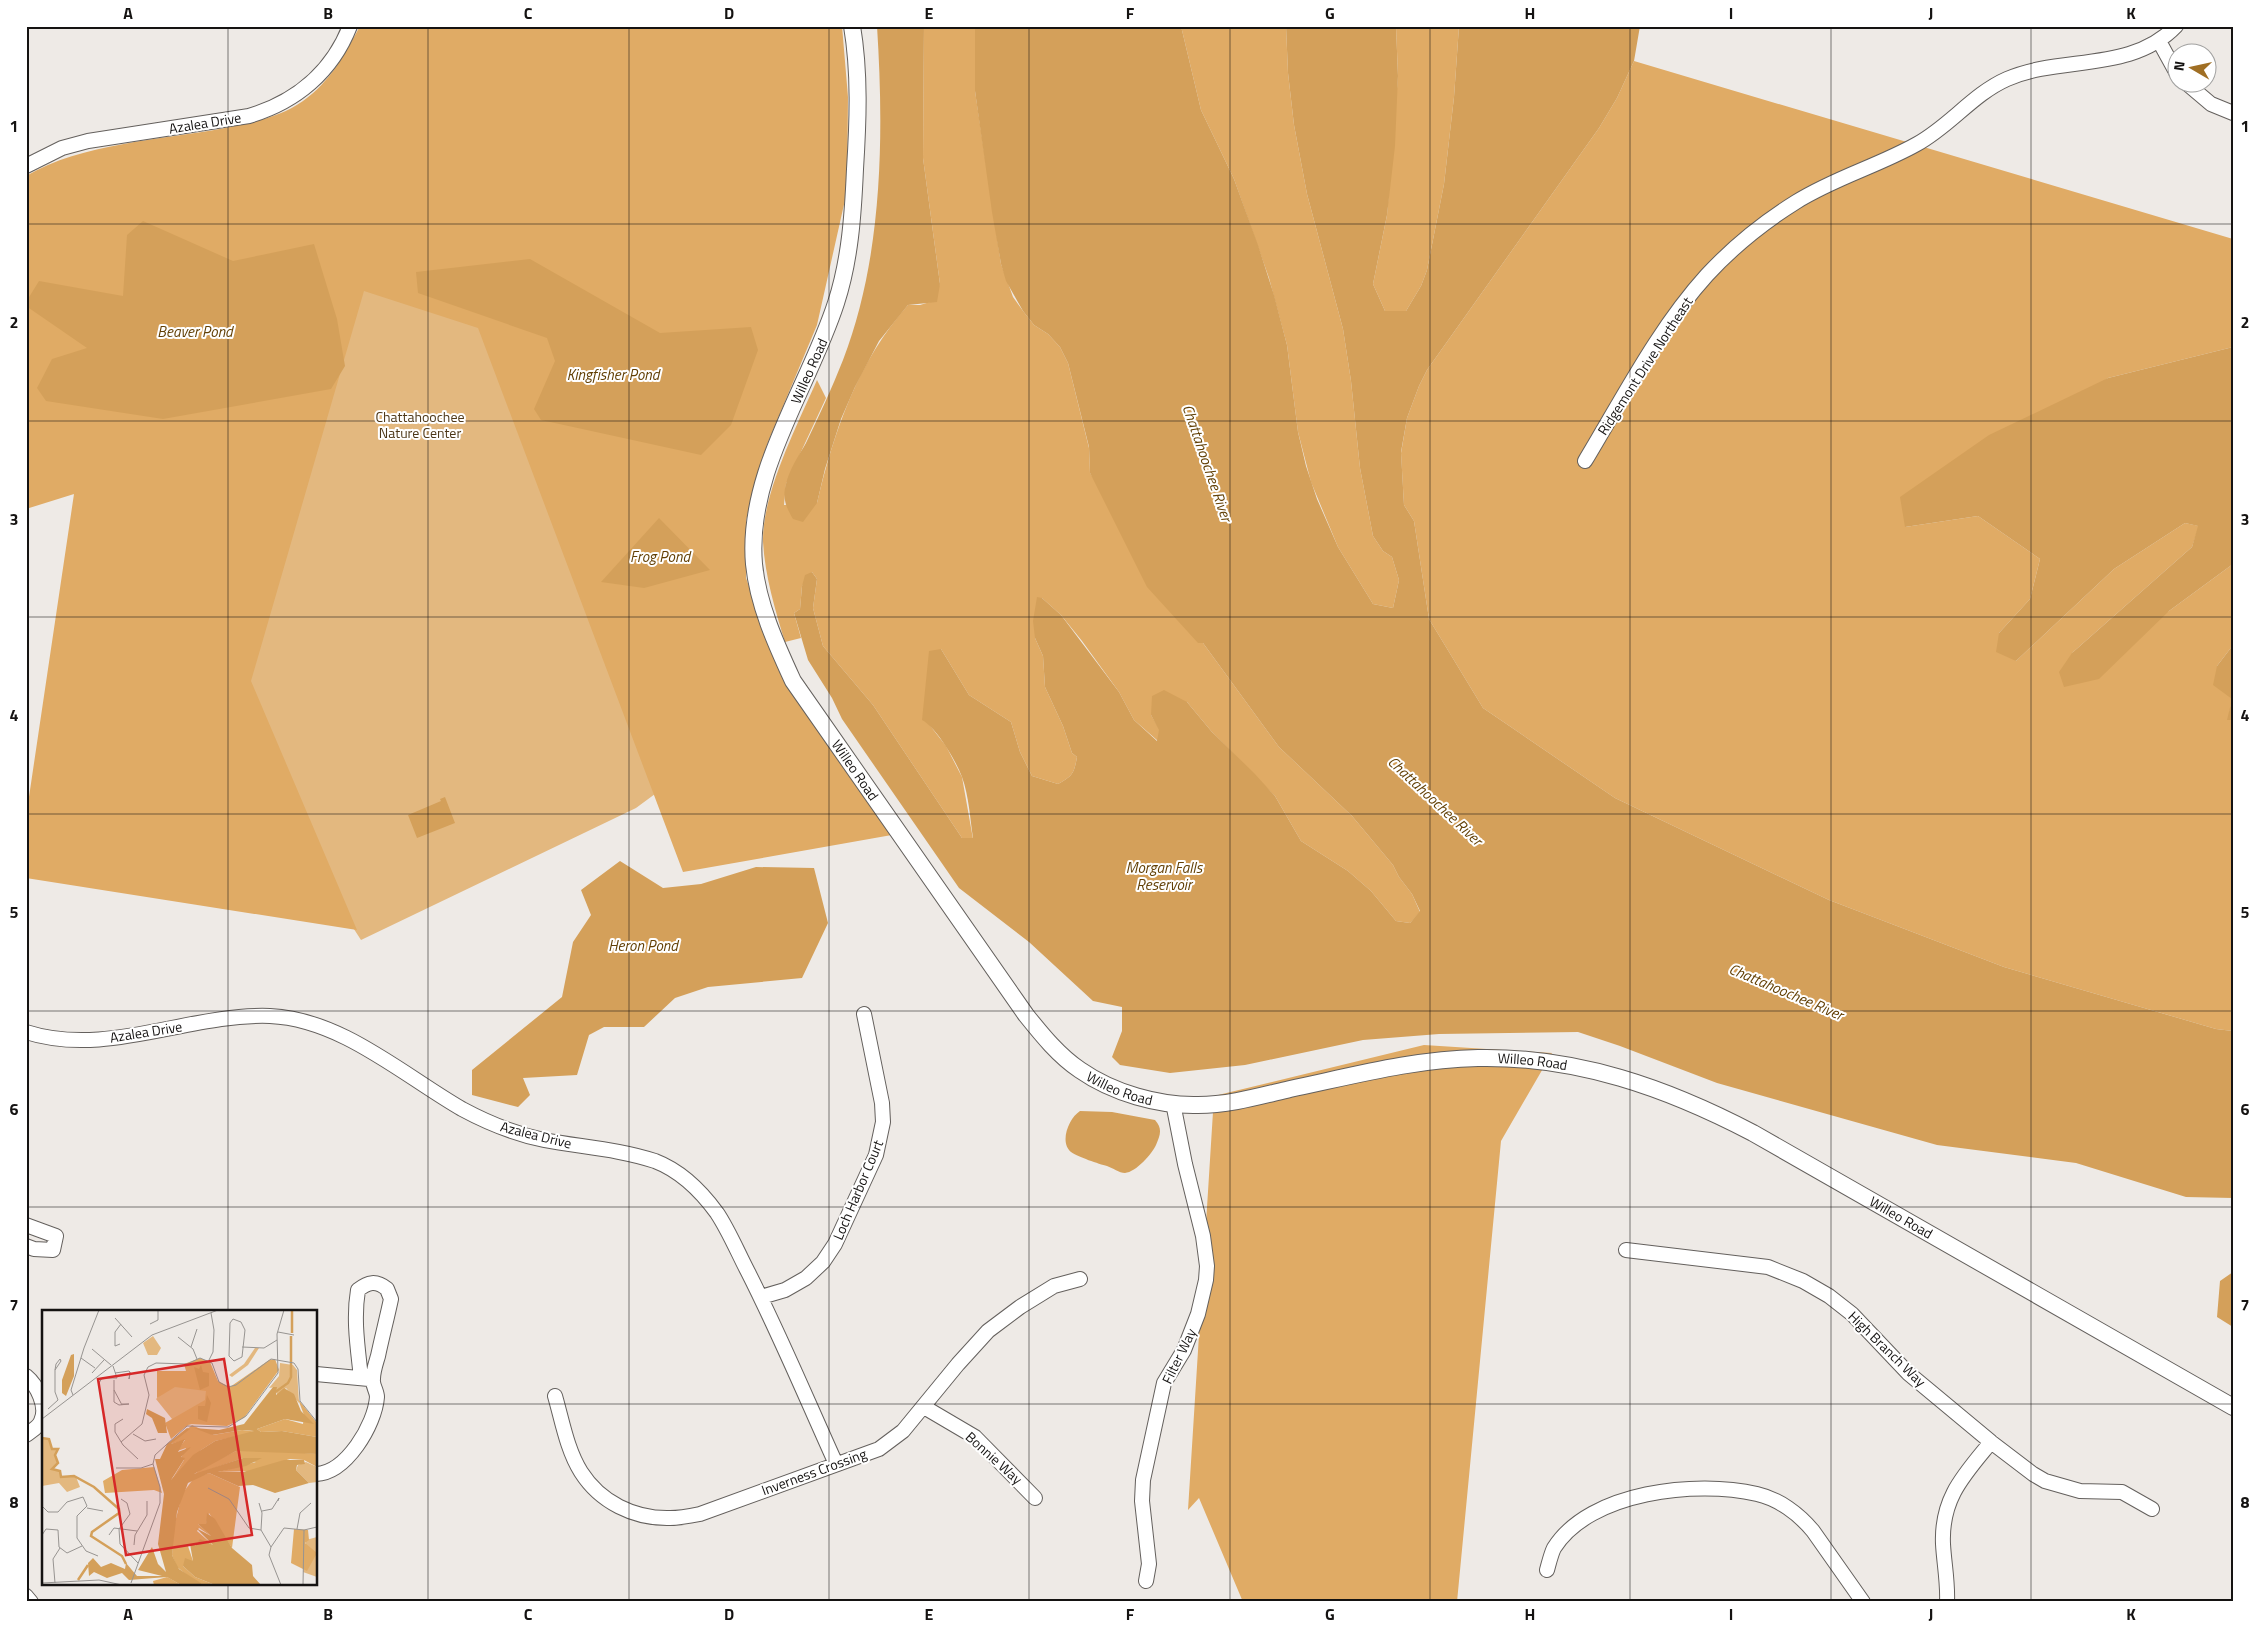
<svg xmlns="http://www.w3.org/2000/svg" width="2259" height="1628" font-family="'Titillium Web',sans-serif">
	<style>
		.green { fill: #e3b87f }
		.forest { fill: #e0ab65 }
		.water { fill: #d4a05a }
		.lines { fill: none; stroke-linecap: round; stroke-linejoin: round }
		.minor-casing { stroke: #64605d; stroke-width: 16 }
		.tertiary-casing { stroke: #64605d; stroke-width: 18 }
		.minor { stroke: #fff; stroke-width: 14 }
		.tertiary { stroke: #fff; stroke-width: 16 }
		.grid { fill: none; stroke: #151312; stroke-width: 1; stroke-opacity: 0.55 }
		.labels { text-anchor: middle; stroke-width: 4; stroke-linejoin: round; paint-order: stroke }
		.street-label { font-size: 14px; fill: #151312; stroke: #fff }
		.park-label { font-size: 14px; fill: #4d3718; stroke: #fff }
		.water-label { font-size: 15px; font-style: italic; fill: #623f04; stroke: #fff }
		.inset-river { fill: none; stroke: #d4a05a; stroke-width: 2.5 }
		.inset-road { fill: none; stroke: #979491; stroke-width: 1 }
		.view { fill: #d62828; fill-opacity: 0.15; stroke: #d62828; stroke-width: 2.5 }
		.inset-edge { fill: none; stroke: #151312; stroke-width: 2.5 }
		.neatline { fill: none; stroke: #151312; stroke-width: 2 }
		.grid-label { font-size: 16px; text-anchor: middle; font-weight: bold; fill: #151312 }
	</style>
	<rect width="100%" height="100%" fill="#eeeae6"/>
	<path class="green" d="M 261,132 L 738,508 L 735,594 L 788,696 L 636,808 L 361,940 L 26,420 L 26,190 Z"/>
	<path class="forest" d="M 360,26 L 842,26 L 848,97 L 847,191 L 817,325 L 768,442 L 755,481 L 746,521 L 746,578 L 762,624 L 903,833 L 683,872 L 478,328 L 364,291 L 251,681 L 357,930 L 26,878 L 26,817 L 74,494 L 26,509 L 26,176 C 82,143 161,140 225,128 C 252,122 279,118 303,101 C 330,82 345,54 360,26 Z
		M 924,26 L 975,26 L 975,91 L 1001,264 L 1013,297 L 1023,311 L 1034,325 L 1048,334 L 1060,347 L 1068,363 L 1089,448 L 1090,473 L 1203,643 L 1279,747 L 1352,816 L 1393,865 L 1399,877 L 1412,894 L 1420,912 L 1410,923 L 1396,921 L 1371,891 L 1348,871 L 1301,841 L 1275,796 L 1212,732 L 1187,702 L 1151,715 L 1160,730 L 1158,741 L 1134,720 L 1119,692 L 1082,641 L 1061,615 L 1042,598 L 1035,638 L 1043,656 L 1045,687 L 1063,726 L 1072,753 L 1077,757 C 1074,773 1073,776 1058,784 L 1032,776 L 1020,752 L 1011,722 L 969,695 L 941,649 L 928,723 L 946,746 L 962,777 L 973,839 L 962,838 L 873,705 L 823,646 L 813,608 L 817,579 L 812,572 L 802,586 L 800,609 L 794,613 L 801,638 L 785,642 C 775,610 765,576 763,542 C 762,493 797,426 817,380 L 826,398 L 786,484 L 784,505 L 817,503 C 834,431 858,361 908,305 L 920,305 L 930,302 L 940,284 L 923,158 Z
		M 1181,26 L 1286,26 L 1288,73 L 1294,125 L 1307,194 L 1343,329 L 1351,381 L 1360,468 L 1373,536 L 1383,551 L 1392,557 L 1399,580 L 1393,608 L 1373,604 L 1338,547 L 1311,482 L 1298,432 L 1287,345 L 1269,278 L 1234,179 L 1201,110 Z
		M 1396,26 L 1459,26 L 1454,97 L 1444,184 L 1427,270 L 1421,286 L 1406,311 L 1385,311 L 1373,284 L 1387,215 L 1398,76 Z
		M 1634,61 L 2233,239 L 2233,347 L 2108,378 L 1905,527 L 1978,516 L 2040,559 L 2030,599 L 1999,633 L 2016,661 L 2114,569 L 2185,523 L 2199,526 L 2192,547 L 2072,653 L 2169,611 L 2233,564 L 2233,645 L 2217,666 L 2232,699 L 2228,720 L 2233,720 L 2233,1031 L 2216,1029 L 2004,967 L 1829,900 L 1615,798 L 1483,708 L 1429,619 L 1414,521 L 1404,505 L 1401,453 L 1407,418 L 1419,386 L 1427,370 L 1599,128 L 1617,98 Z
		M 1424,1045 L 1552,1053 L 1501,1141 L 1457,1602 L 1243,1602 L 1199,1498 L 1188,1510 L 1214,1096 Z"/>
	<path class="water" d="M 877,26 L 924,26 L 923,158 L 940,284 L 937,302 L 908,305 L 879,341 L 855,387 L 841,419 L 825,469 L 817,503 L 803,522 L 793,519 C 786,507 782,498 786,484 C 789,470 799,455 806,443 C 819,416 832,388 843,360 C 883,256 884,136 877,26 Z
		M 975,26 L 1181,26 L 1201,110 L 1234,179 L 1258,245 L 1274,295 L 1287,345 L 1298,432 L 1306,466 L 1317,499 L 1338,547 L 1373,604 L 1393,608 L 1399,580 L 1392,557 L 1383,551 L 1373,536 L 1360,468 L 1351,381 L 1343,329 L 1307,194 L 1294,125 L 1288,73 L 1286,26 L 1396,26 L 1398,76 L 1395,146 L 1387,215 L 1373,284 L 1385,311 L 1406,311 L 1421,286 L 1427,270 L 1444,184 L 1454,97 L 1459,26 L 1640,26 L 1634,61 L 1617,98 L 1599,128 L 1427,370 L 1419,386 L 1407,418 L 1401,452 L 1404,505 L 1414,521 L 1429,619 L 1483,708 L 1615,798 L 1829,900 L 2004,967 L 2216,1029 L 2233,1031 L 2233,1198 L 2186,1197 L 2076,1163 L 1937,1145 L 1717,1083 L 1620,1046 L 1578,1032 L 1439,1034 L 1363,1040 L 1245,1065 L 1170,1073 L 1120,1065 L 1112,1057 L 1122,1031 L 1122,1007 L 1093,1001 L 1029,942 L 959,888 L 842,719 L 832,698 L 808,660 L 794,613 L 800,609 L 802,586 L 805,575 L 812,572 L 817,579 L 813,608 L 823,646 L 873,705 L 962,838 L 973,838 C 970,819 969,796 962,777 C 956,761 937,728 922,720 L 929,651 L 941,649 L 969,695 L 1011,722 L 1020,752 L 1032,776 L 1058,784 C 1073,776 1074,773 1077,757 L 1072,753 L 1063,726 L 1045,687 L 1043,656 L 1035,638 L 1033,621 L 1037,597 L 1042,598 L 1061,615 L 1119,692 L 1134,720 L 1157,741 L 1159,730 L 1151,715 L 1152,696 L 1164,690 L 1187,702 L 1212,732 L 1254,773 L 1275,796 L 1301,841 L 1348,871 L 1371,891 L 1396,921 L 1410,923 L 1420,911 L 1412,894 L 1399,877 L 1393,865 L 1352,816 L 1279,747 L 1203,643 L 1198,643 L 1147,587 L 1090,473 L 1089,447 L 1068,363 L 1060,347 L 1048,334 L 1034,325 L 1023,311 L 1006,281 L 1001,264 L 992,212 L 975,91 Z
		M 143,221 L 233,261 L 314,244 L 337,319 L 345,366 L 331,389 L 163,419 L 46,401 L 37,388 L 52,359 L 87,348 L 26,306 L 26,302 L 39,281 L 123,296 L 127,235 Z
		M 530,259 L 660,333 L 751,327 L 758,350 L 731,425 L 701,455 L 541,420 L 534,409 L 555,361 L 547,338 L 418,293 L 416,272 Z
		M 2233,347 L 2233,564 L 2169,611 L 2099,679 L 2064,687 L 2059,672 L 2072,653 L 2192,547 L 2198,526 L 2185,523 L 2114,569 L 2016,661 L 1996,652 L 1999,633 L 2030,599 L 2040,559 L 1978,516 L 1905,527 L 1900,497 L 1989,435 L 2108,378 Z
		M 659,518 L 710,570 L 644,588 L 601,582 Z
		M 2233,645 L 2233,720 L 2227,720 L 2232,699 L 2213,685 L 2217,666 Z
		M 445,797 L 455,823 L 417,838 L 408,815 L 441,801 L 440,799 Z
		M 620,861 L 663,888 L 701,884 L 756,867 L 814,868 L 828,923 L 802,978 L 708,987 L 675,998 L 644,1027 L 604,1027 L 589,1035 L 577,1075 L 523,1078 L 530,1095 L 518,1107 L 472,1095 L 472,1070 L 562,997 L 573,942 L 591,915 L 581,890 Z
		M 1080,1111 L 1112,1112 L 1155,1120 C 1163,1129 1160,1135 1156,1145 C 1152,1154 1136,1172 1125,1173 C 1119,1173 1113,1168 1107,1166 C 1099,1164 1078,1157 1071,1152 C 1059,1142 1069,1118 1080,1111 Z
		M 2233,1272 L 2233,1327 L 2217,1317 L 2220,1281 Z"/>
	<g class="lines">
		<g class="minor-casing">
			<path id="minor" d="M 2159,41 L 2176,72
				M 2185,82 L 2211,104 L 2233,113
				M 26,166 L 62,148 L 88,141 L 249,116 C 296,102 332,72 350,26
				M 1585,461 C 1623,398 1658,329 1707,275 C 1733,247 1764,222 1796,202 C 1834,178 1878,166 1917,144 C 1950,126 1973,94 2007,79 C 2062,55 2131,73 2176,26
				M 26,1032 C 107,1058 189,1013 270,1016 C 341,1019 403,1075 462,1109 C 488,1123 515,1134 544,1140 C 581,1147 619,1149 655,1161 C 681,1171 701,1191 717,1213 C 729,1231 738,1253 748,1272 C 780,1335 807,1400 836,1464
				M 26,1225 L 56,1236 L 53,1250 L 34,1249 L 26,1246
				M 1626,1250 L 1768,1267 L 1803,1281 L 1829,1296 L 1852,1314 L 1908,1373 L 1991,1442 L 2033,1474 L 2045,1481 L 2080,1491 L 2122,1492 L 2152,1509
				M 761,1297 L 785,1290 L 806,1278 L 823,1262 L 835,1244 L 876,1155 L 883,1122 L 882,1103 L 864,1014
				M 316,1374 L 369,1379
				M 26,1376 C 37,1385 48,1407 41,1421 C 39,1427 31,1431 26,1435
				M 555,1396 C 562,1420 567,1450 581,1472 C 600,1502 634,1519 670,1518 C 680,1518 690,1516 700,1514 L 879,1449 L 903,1431 L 958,1364 L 988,1331 L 1020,1307 L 1054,1286 L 1080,1279
				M 924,1407 L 975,1437 L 1035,1498
				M 316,1474 C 346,1473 375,1425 377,1397 C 377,1391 372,1385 373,1379 C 373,1371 376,1363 378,1356 C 382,1337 387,1318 391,1299 L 387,1289 C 376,1280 368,1282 358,1290 C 353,1320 358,1349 361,1378
				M 1547,1570 C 1549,1563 1551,1554 1554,1548 C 1590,1491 1697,1480 1757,1494 C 1779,1499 1799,1514 1813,1531 L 1863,1602
				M 1146,1581 L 1149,1564 L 1142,1501 L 1143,1480 L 1164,1383 L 1184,1350 L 1198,1314 L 1206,1280 L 1207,1266 L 1203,1236 L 1185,1164 L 1173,1103
				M 26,1596 L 31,1602
				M 1947,1602 C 1948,1582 1944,1563 1943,1544 C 1941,1498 1964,1475 1991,1442"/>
		</g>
		<g class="tertiary-casing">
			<g id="tertiary">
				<path id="s1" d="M 852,26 C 860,73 858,122 855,169 C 853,215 850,260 836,303 C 809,387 746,473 754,564 C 758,605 776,644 793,681 L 1026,1015 C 1042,1035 1059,1056 1080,1070 C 1113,1093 1159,1106 1198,1105 C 1229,1105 1260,1096 1290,1089 C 1352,1076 1415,1059 1478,1058 C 1577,1056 1667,1088 1753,1133 L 2233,1407"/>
			</g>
		</g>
		<use href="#minor" class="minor"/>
		<use href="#tertiary" class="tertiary"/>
	</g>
	<path class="grid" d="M 228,26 L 228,1312M 428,26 L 428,1602M 629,26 L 629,1602M 829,26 L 829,1602M 1029,26 L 1029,1602M 1230,26 L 1230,1602M 1430,26 L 1430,1602M 1630,26 L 1630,1602M 1831,26 L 1831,1602M 2031,26 L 2031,1602M 26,224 L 2233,224M 26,421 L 2233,421M 26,617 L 2233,617M 26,814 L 2233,814M 26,1011 L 2233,1011M 26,1207 L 2233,1207M 26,1404 L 44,1404M 316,1404 L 2233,1404M 228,1584 L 228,1602"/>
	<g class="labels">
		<g class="street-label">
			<text transform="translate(205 123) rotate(-9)" y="5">Azalea Drive</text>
			<text transform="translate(1645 366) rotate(-57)" y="5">Ridgemont Drive Northeast</text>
			<text transform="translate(809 371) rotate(-66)" y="5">Willeo Road</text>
			<text dy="5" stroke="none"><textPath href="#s1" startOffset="788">Willeo Road</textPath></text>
			<text transform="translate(146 1032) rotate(-9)" y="5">Azalea Drive</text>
			<text dy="5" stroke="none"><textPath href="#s1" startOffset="1628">Willeo Road</textPath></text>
			<text dy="5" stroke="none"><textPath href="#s1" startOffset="1208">Willeo Road</textPath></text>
			<text transform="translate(536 1135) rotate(14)" y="5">Azalea Drive</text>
			<text transform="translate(858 1190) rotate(-67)" y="5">Loch Harbor Court</text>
			<text dy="5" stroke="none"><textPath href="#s1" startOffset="2032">Willeo Road</textPath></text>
			<text transform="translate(1887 1349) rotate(44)" y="5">High Branch Way</text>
			<text transform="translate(1179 1356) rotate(-64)" y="5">Filter Way</text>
			<text transform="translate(994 1458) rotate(42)" y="5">Bonnie Way</text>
			<text transform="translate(814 1472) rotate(-20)" y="5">Inverness Crossing</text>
		</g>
		<g class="park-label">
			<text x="420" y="422">Chattahoochee<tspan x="420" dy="16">Nature Center</tspan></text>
		</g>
		<g class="water-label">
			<text x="195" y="337">Beaver Pond</text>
			<text x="613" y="380">Kingfisher Pond</text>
			<text transform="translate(1207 463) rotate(71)" y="5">Chattahoochee River</text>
			<text x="660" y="562">Frog Pond</text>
			<text transform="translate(1435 801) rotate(43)" y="5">Chattahoochee River</text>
			<text x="1164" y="873">Morgan Falls<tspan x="1164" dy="17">Reservoir</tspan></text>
			<text x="643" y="951">Heron Pond</text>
			<text transform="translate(1786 992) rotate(23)" y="5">Chattahoochee River</text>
		</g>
	</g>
	<g transform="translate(42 1310)">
		<rect width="275" height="275" fill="#eeeae6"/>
		<path d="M 111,26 L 119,38 L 115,45 L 106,45 L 101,33 ZM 213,38 L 217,38 L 206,55 L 190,67 L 187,65 L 202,54 ZM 156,51 L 175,71 L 152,113 L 138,119 L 114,89 ZM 238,53 L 251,55 L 255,60 L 257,93 L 244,78 L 235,85 L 234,77 L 227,78 L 237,66 ZM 0,128 L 7,129 L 10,139 L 16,139 L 13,145 L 16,153 L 10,159 L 18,161 L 19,167 L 34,167 L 38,177 L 25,182 L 17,173 L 0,176 ZM 264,152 L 275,157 L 275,172 L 267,173 L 254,160 L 256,155 ZM 275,227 L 275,267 L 261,262 L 264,230 Z" fill="#e3b87f"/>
		<path d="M 158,48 L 168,52 L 176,71 L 188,77 L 227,50 L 233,49 L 237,60 L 202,108 L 185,116 L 147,114 L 129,129 L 123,113 L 163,90 L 164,81 L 133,77 L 115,88 L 115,61 L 144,61 L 142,54 ZM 256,89 L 275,113 L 275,127 L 240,121 L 219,122 L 215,119 L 243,109 L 261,114 L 262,105 ZM 150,115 L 171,125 L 200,120 L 215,122 L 173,131 L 159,140 L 129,171 L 142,150 L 139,148 L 144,138 L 135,141 L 143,130 L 129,134 ZM 226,140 L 275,144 L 275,157 L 262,150 L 248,149 L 208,161 L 176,162 L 214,152 L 201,148 L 152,165 L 161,157 L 194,141 ZM 112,157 L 120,183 L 112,180 L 63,183 L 61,171 L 80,160 ZM 167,163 L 198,177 L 190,238 L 167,203 L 164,214 L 156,214 L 169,226 L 157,218 L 155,221 L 171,235 L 158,230 L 153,236 L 146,236 L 151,251 L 141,256 L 153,267 L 173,275 L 162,275 L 150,269 L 135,257 L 130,245 L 132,217 L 140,184 L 152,168 ZM 252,219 L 266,220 L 267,230 L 263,233 L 275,243 L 265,261 L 249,253 ZM 125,267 L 127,268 L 139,275 L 112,275 L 111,271 Z" fill="#e0ab65"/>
		<path d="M 32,44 L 32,66 L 24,86 L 20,83 L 20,70 L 29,45 ZM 159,55 L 161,62 L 167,63 L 167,76 L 158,80 L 152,57 L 157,59 ZM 231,77 L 235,77 L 234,85 L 242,78 L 252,84 L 259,101 L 272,114 L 243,109 L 215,119 L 219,122 L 240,121 L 275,127 L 275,144 L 194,141 L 152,164 L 201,148 L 220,148 L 204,156 L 176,162 L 201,162 L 242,150 L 262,150 L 263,154 L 255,155 L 254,160 L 267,173 L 233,183 L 211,175 L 196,176 L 167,163 L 146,173 L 135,202 L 130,245 L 137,259 L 162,275 L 139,275 L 125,267 L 87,270 L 80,263 L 65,268 L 52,262 L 47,266 L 46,253 L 51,248 L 59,257 L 69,253 L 83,259 L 84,253 L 95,266 L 120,266 L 96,260 L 110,237 L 116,254 L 124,262 L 116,234 L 122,184 L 113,149 L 118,149 L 125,134 L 145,118 L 148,119 L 129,134 L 143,129 L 136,142 L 149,137 L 139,147 L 143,148 L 129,170 L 151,145 L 173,131 L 212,121 L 200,120 L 170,125 L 152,118 L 177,120 L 202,114 ZM 165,85 L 169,93 L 165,112 L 156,109 L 156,96 L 163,96 ZM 105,99 L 123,108 L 125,123 L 116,123 L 110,108 L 104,104 ZM 165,203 L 173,209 L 190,238 L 210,255 L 211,266 L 219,275 L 173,275 L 153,267 L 141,256 L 143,248 L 151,251 L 148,234 L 153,236 L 158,229 L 171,235 L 154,218 L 169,226 L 156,214 L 164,214 Z" fill="#d4a05a"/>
		<path class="inset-river" d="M 250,0 L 250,23M 232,83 L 246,73 L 249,67 L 249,26M 0,128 L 7,129 L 10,139 L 16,139 L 13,145 L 16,153 L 10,159 L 18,161 L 19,167 L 32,166 L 52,177 L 77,199 L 77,203 L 50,222 L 49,226 L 80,246 L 84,254M 36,270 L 46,255"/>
		<path class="inset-road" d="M 73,8 L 90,27M 191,9 L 199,12 L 203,20 L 200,47 L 192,51 L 187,46 L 188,13 ZM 108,14 L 116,10 L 116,0M 236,22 L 252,25M 136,27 L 151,39 L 155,49M 78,34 L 73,36 L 73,22 L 79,14M 149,37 L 155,19M 200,37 L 222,38 L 235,30M 50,39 L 69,55M 39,48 L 53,58M 18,49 L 19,51 L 13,60 L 14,54 ZM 167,50 L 171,42 L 172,20 L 169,3M 50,63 L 62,50M 73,63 L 87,61 L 88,62 L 88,64 L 87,69 L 88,62M 72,70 L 72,92 L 77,95 L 87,94 L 80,94M 57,73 L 60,68 L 75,68 L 71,56M 72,80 L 80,95M 31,85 L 29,80 L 42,38 L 57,0M 6,99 L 16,90 L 13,82 L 13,60M 0,109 L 110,25 L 176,0M 81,109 L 73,114 L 73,122 L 81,135 L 96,149M 91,124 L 103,131 L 114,129M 79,132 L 100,114 L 107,85 L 102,65 L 106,57 L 114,53 L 145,54 L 158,48 L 170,53 L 177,72 L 186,77 L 194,75 L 229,49 L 252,53 L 256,59 L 258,91 L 275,112M 74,158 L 99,158 L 111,154M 166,178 L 187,189 L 207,218 L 219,220M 79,189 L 85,193 L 88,204 L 77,219 L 78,234 L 96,253M 217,193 L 220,203 L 219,220 L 229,237M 0,196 L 6,202 L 16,202 L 25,192 L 41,187 L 45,196 L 35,206 L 35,228 L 44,241 L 56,246M 45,198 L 61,201M 220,201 L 230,199 L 237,188 L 236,191M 255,219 L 258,203 L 269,193M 0,225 L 4,219 L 16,220 L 17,237 L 25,243 L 40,236M 67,225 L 72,218 L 95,221M 92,235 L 93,225 L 105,205 L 105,191M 0,273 L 57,270 L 80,275M 13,273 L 11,249 L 18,238M 89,273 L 118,193 L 118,177 L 111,154 L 113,145 L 145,116 L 186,117 L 204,106 L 236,63 L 235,24 L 242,0M 239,275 L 227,245 L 229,237 L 242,218 L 262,220 L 275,217M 261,275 L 262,220"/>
		<path class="view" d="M 182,49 L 210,225 L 84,245 L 56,69 Z"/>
		<rect width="275" height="275" class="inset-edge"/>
	</g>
	<rect width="2259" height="1628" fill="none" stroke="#ffffff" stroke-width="55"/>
	<g transform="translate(2192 68) rotate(279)"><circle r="24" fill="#ffffff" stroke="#a1a1a0"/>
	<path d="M0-4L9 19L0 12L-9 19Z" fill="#a06f24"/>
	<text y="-8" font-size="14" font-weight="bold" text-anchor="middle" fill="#151312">N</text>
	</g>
	<rect x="28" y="28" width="2204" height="1572" class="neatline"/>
	<g class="grid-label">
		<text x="128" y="19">A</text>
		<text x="328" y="19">B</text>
		<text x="528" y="19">C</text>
		<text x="729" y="19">D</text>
		<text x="929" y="19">E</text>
		<text x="1130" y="19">F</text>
		<text x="1330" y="19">G</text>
		<text x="1530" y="19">H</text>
		<text x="1731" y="19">I</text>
		<text x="1931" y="19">J</text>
		<text x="2131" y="19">K</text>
		<text x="14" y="132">1</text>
		<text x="2245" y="132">1</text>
		<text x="14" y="328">2</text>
		<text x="2245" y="328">2</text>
		<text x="14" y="525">3</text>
		<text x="2245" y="525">3</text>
		<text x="14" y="721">4</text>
		<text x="2245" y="721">4</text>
		<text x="14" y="918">5</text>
		<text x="2245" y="918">5</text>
		<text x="14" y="1115">6</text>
		<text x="2245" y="1115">6</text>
		<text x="14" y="1311">7</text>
		<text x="2245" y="1311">7</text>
		<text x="14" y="1508">8</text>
		<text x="2245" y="1508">8</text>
		<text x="128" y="1620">A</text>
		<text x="328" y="1620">B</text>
		<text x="528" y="1620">C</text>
		<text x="729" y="1620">D</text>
		<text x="929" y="1620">E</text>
		<text x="1130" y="1620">F</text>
		<text x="1330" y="1620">G</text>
		<text x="1530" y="1620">H</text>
		<text x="1731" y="1620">I</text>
		<text x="1931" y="1620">J</text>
		<text x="2131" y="1620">K</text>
	</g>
</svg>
